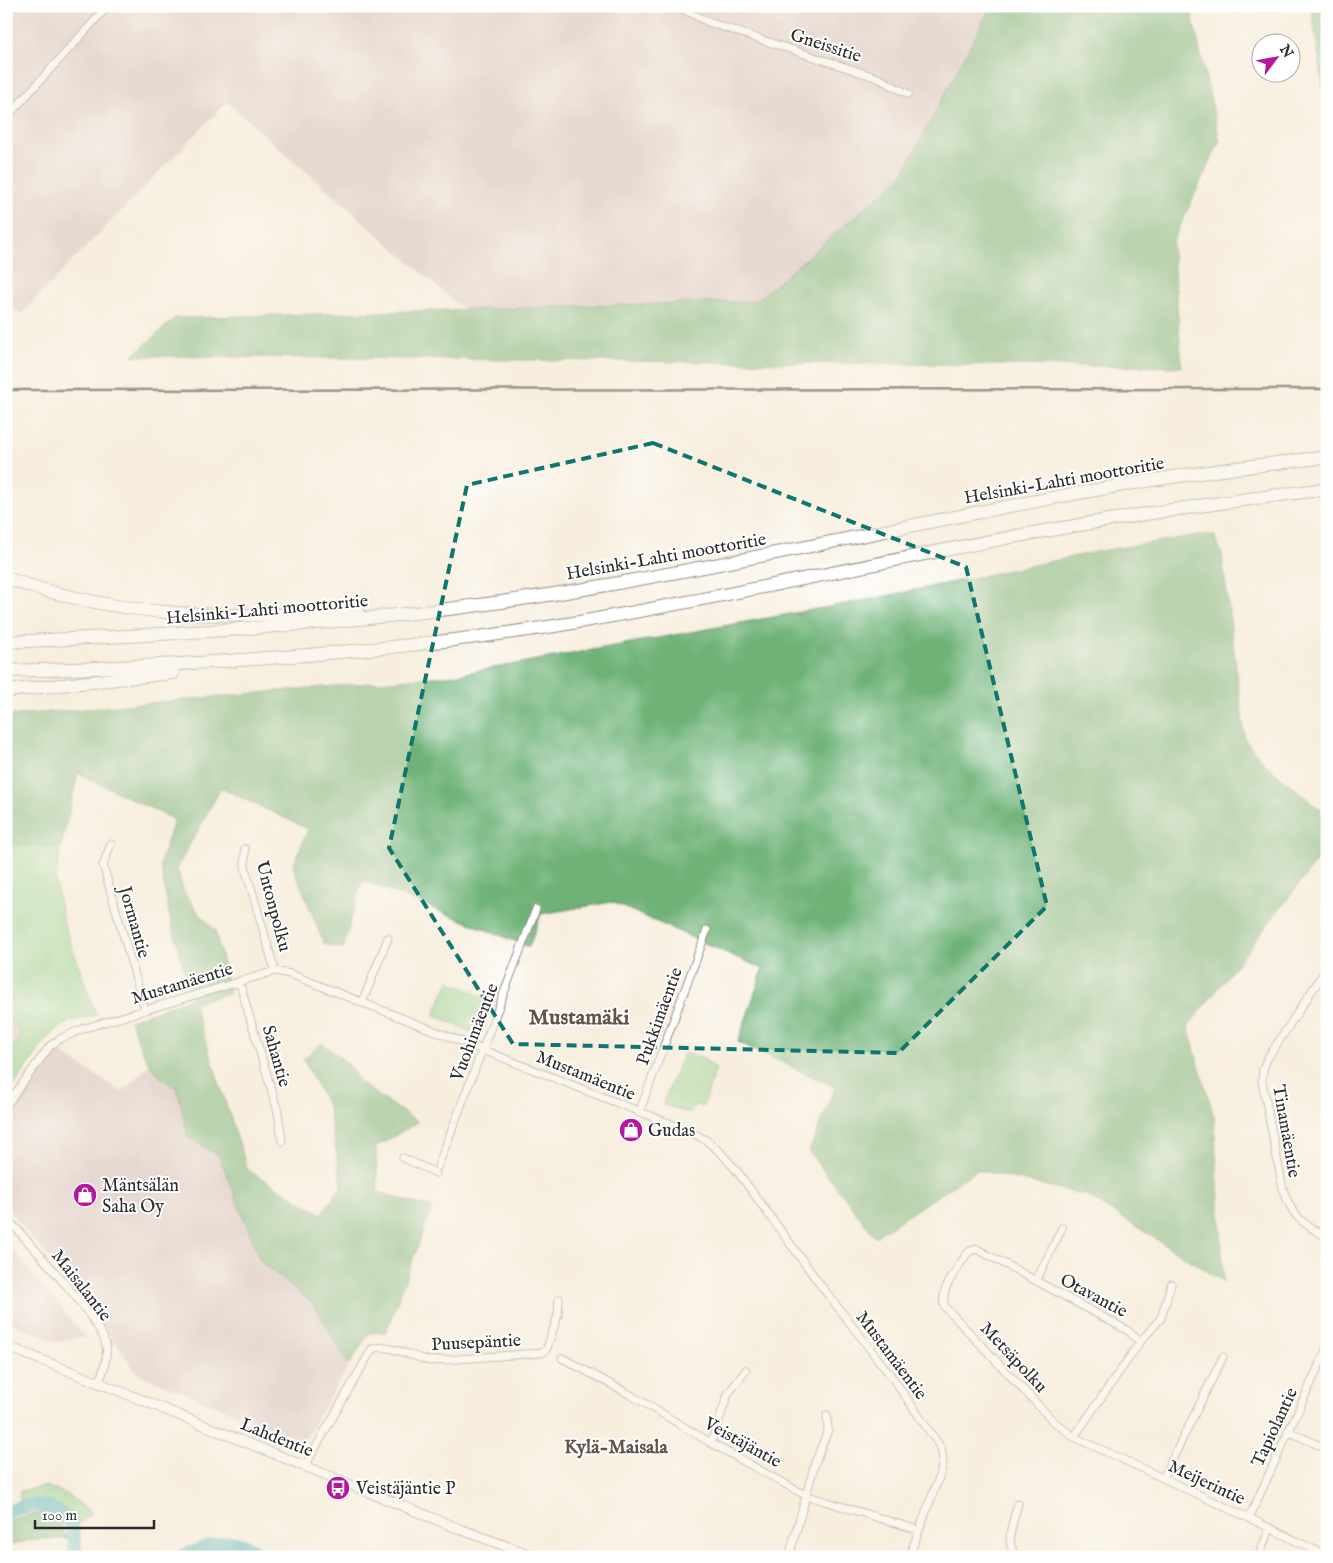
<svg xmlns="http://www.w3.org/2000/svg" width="1333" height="1563" font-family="'IM FELL English',serif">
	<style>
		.industrial { fill: #d2bec1 }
		.green { fill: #89d08b; stroke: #5a7e5b }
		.forest { fill: #6eb277; stroke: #4c6e51 }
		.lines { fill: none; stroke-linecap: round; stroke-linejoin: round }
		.river { stroke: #40b0bb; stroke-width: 14 }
		.street-casing { stroke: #918c84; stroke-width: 9 }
		.secondary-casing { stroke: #918c84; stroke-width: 11 }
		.highway-casing { stroke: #918c84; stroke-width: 14 }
		.street { stroke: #fff; stroke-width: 7 }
		.secondary { stroke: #fff; stroke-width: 9 }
		.highway { stroke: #fff; stroke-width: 12 }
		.rail { stroke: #2b2b2b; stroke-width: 2.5 }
		.marked { fill: none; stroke: #0f766e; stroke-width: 4; stroke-dasharray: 10 6; stroke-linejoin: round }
		.labels { text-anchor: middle; stroke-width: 4; stroke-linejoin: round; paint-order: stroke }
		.street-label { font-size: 18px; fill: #2b2b2b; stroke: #fff }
		.poi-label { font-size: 18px; fill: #2b2b2b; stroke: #fff; text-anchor: start }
		.neighbourhood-label { font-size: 19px; font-weight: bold; fill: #61524a; stroke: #fff }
		.district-label { font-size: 22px; font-weight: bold; fill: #61524a; stroke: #fff }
	</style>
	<rect width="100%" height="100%" fill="#fff"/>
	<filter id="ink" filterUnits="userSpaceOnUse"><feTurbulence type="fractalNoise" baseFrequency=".02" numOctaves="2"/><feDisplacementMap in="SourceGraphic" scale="10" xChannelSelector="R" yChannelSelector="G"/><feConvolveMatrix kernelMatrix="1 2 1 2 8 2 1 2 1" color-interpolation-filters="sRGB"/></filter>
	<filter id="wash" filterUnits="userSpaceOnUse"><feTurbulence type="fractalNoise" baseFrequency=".0096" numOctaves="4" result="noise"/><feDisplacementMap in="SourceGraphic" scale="20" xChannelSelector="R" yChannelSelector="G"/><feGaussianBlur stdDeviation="1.12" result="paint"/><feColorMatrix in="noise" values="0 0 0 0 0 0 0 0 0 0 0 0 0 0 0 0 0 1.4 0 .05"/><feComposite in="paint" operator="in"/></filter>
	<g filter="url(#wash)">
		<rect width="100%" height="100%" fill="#f7eede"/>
		<path class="industrial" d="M 6,6 L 991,6 L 901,177 L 756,301 L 464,310 L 227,102 L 21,314 L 6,301 Z
			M 6,1014 L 22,1036 L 6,1057 Z
			M 55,1049 L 122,1092 L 149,1065 L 163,1081 L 177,1088 L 188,1136 L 219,1156 L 261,1262 L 314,1305 L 349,1365 L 304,1441 L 138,1374 L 73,1285 L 6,1208 L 6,1120 Z
			M 6,1241 L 50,1295 L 85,1337 L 57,1342 L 6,1321 Z"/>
		<path class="green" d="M 6,842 L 18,845 L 61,846 L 55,879 L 63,921 L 96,1015 L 69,1022 L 48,1037 L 6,1097 L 6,1057 L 22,1036 L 6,1014 Z
			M 449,981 L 486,998 L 471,1032 L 434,1015 Z
			M 684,1053 L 701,1057 L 716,1068 L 703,1107 L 694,1104 L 690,1114 L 662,1104 Z
			M 46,1486 L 67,1494 L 92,1513 L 79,1523 C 64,1502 45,1498 20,1500 L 20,1491 Z"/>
		<path class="forest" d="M 991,6 L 1190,6 L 1220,141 L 1172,243 L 1182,367 L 132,356 L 175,318 L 756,301 L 901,177 Z
			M 1311,6 L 1327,6 L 1327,114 Z
			M 1198,535 L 1214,535 L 1222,555 L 1245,740 L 1266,765 L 1327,815 L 1327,848 L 1188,1027 L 1214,1117 L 1224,1282 L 1086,1195 L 977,1170 L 875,1237 L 809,1152 L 835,1087 L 738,1042 L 763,969 L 612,902 L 541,914 L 529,947 L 362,880 L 343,949 L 324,944 L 293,866 L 308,829 L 221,788 L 177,868 L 184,892 L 199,913 L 215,930 L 230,993 L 193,1003 L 248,1170 L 322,1214 L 342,1185 L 328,1107 L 303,1059 L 322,1043 L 349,1065 L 360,1083 L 418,1122 L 376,1147 L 378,1192 L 432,1208 L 386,1332 L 369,1333 L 349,1365 L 314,1305 L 261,1262 L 219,1156 L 188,1137 L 177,1088 C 146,1073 142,1049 130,1020 L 192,998 L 170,918 L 160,864 L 174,820 L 78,773 L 61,846 L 18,845 L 6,842 L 6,716 L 455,675 L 877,598 L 1100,551 Z
			M 31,1514 L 47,1514 L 60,1524 L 68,1539 L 34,1539 L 6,1547 L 6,1521 Z"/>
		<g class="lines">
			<path class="river" d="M 6,1512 C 26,1506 39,1500 58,1513 C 63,1516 69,1520 72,1526 C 75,1535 74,1547 77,1557
				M 180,1557 C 213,1546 232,1531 263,1557"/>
		</g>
	</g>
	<g filter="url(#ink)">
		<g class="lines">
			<g class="street-casing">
				<path id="street" d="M 677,6 L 708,22 L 878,78 L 908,94
					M 6,118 L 108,6
					M 111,844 L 103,865 L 145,1010
					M 245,849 L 245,867 L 275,971
					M 1327,968 L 1267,1059 L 1263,1069 L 1262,1081 L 1283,1189 C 1293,1219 1302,1222 1327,1238
					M 239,981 L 278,1112 L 282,1141
					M 362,1003 L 388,938
					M 6,1106 L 50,1046 L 60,1039 L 82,1029 L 275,971 L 290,974 L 689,1131 L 706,1140 L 721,1153 L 737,1171 L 819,1283 L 894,1380 L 941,1448 L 943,1460 L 941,1472 L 909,1557
					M 639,1113 L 707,930
					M 403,1158 L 436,1173
					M 438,1166 L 536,909
					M 6,1217 C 26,1240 103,1321 106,1346 C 108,1358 103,1372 99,1383
					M 1036,1281 L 1062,1228
					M 1140,1342 L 1161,1318 L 1171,1284
					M 562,1358 L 629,1394 L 711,1443 L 805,1495 L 918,1530
					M 1288,1431 L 1327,1449
					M 1074,1437 L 1140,1342 L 1127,1330 L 977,1249 L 970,1251 L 966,1255 C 958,1269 938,1290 945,1307 L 1053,1421 L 1074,1437 L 1249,1518 L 1327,1556
					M 711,1443 L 728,1394 L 746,1370
					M 305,1466 L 372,1349 C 389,1343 411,1357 430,1361 L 541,1353 L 545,1351 L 547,1348 L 558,1315 L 559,1299
					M 1163,1478 L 1223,1357
					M 1249,1518 L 1327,1348
					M 789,1557 L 815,1463 L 828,1430 L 827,1415
					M 1017,1557 C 1003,1542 1014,1521 1018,1503
					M 1258,1557 L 1270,1528"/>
			</g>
			<g class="secondary-casing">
				<path id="secondary" d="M 6,1346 L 122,1392 L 462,1530 L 536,1557"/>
			</g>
			<g class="highway-casing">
				<path id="highway" d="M 6,578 C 126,620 233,619 358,611
					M 6,642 C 189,634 373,623 554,594 C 737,564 918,522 1101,489 C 1176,475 1251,466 1327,457
					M 6,671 C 192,666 377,654 561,625 C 718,599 872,563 1028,534 C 1127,516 1227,501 1327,489
					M 6,691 L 173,673"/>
			</g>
			<use href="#street" class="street"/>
			<use href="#secondary" class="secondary"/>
			<use href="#highway" class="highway"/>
			<path class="rail" d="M 6,390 L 1327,389"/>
		</g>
	</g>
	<path d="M0 0H1333V1563H0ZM 653,443 L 966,567 L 1047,906 L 898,1053 L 513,1044 L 389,848 L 467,485 Z" fill="#f7eede" fill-opacity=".55" fill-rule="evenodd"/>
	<path class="marked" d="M 653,443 L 966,567 L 1047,906 L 898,1053 L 513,1044 L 389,848 L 467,485 Z"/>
	<defs>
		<g id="shop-disc" transform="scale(1.25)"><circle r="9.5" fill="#b5179e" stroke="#fff"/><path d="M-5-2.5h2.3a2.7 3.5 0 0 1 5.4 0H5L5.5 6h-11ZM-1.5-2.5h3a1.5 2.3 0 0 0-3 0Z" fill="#fff"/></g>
		<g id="bus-disc" transform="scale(1.25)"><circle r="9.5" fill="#b5179e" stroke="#fff"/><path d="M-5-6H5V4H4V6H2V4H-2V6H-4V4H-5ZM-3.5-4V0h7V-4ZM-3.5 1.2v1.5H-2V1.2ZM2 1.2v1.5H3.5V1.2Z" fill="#fff"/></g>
	</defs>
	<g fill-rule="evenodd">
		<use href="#shop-disc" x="631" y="1130"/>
		<use href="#shop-disc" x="85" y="1195"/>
		<use href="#bus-disc" x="338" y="1488"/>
	</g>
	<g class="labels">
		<g class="street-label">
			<text transform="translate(826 45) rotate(18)" y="6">Gneissitie</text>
			<text transform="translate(1064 480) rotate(-10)" y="6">Helsinki-Lahti moottoritie</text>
			<text transform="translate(666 556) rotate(-10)" y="6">Helsinki-Lahti moottoritie</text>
			<text transform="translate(267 609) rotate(-5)" y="6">Helsinki-Lahti moottoritie</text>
			<text transform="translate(274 906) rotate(75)" y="6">Untonpolku</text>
			<text transform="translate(135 922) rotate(74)" y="6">Jormantie</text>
			<text transform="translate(182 983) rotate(-17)" y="6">Mustamäentie</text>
			<text transform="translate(659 1016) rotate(-70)" y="6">Pukkimäentie</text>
			<text transform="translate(474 1032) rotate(-69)" y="6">Vuohimäentie</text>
			<text transform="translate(277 1056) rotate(74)" y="6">Sahantie</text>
			<text transform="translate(586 1075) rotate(22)" y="6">Mustamäentie</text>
			<text transform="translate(1287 1131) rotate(80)" y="6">Tinamäentie</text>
			<text transform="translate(82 1285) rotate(52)" y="6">Maisalantie</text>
			<text transform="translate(1094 1295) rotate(28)" y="6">Otavantie</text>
			<text transform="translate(476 1342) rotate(-3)" y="6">Puusepäntie</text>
			<text transform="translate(892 1355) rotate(53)" y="6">Mustamäentie</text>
			<text transform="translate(1014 1357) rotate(47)" y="6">Metsäpolku</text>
			<text transform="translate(1274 1427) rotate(-65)" y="6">Tapiolantie</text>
			<text transform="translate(277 1437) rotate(22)" y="6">Lahdentie</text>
			<text transform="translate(743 1442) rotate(29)" y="6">Veistäjäntie</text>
			<text transform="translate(1207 1482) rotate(25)" y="6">Meijerintie</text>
		</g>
		<g class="poi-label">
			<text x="648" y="1136">Gudas</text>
			<text x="102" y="1191">Mäntsälän<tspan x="102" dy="21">Saha Oy</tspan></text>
			<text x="356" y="1494">Veistäjäntie P</text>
		</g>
		<g class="neighbourhood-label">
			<text x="616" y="1453">Kylä-Maisala</text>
		</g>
		<g class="district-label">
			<text x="579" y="1024">Mustamäki</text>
		</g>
	</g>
	<rect width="1333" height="1563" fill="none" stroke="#fff" stroke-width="25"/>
	<g transform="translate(1276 58) rotate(58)"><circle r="24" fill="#ffffff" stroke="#aaaaaa"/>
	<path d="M0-4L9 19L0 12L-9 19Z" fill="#b5179e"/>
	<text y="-8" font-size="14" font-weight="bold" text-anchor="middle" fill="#2b2b2b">N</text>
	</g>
	<path d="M35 1520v8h119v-8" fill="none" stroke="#2b2b2b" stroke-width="2.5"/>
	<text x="42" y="1520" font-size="15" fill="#2b2b2b" stroke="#ffffff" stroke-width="4" paint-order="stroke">100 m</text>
</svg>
